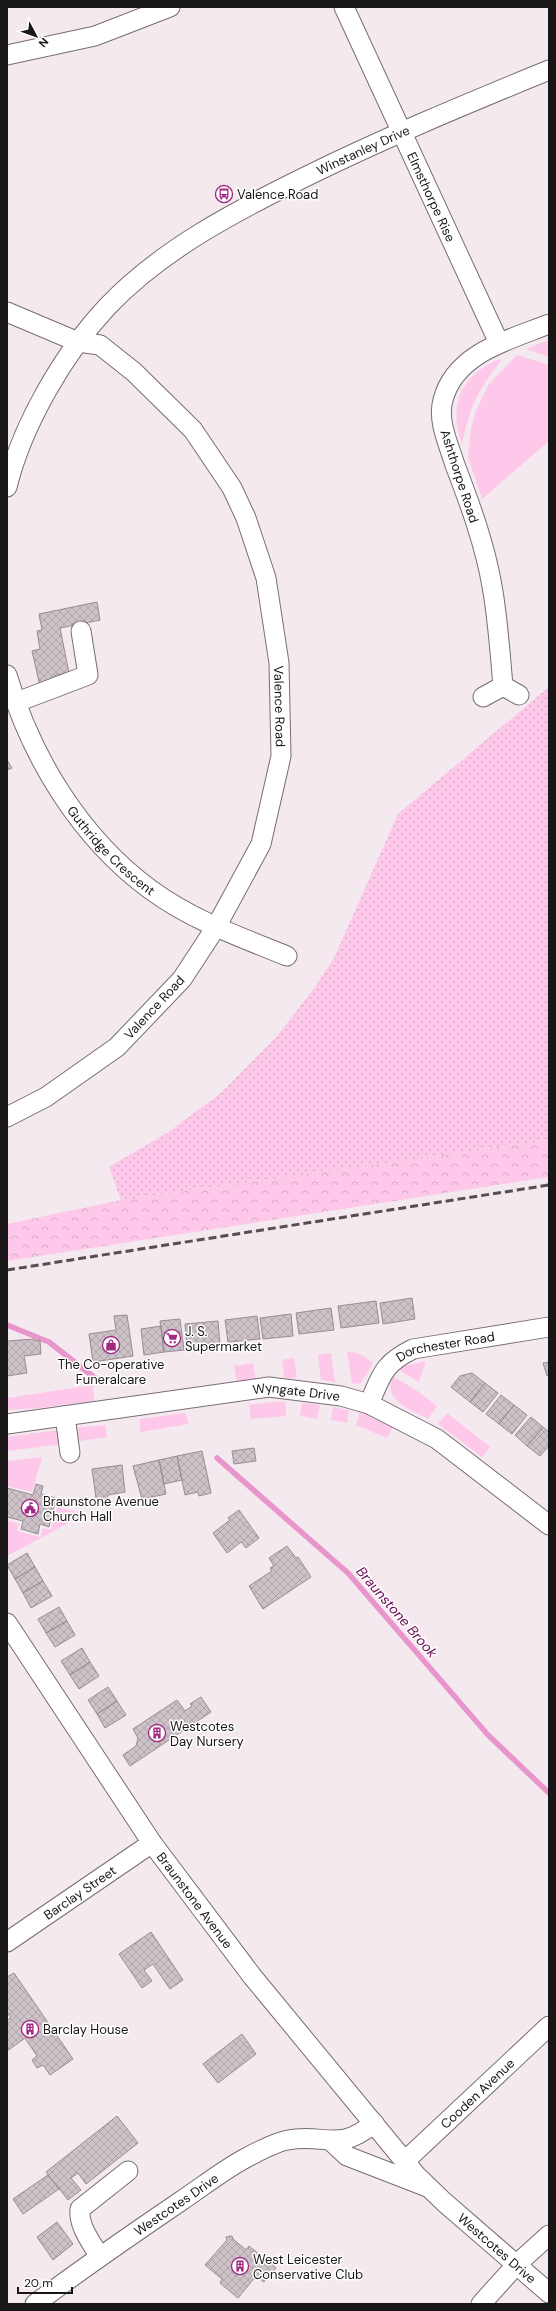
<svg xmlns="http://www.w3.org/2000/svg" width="556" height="2311" font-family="'DM Sans',sans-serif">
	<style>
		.grass { fill: #fdc8e9 }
		.forest { fill: url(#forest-crowns) }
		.garden { fill: url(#garden-dots) }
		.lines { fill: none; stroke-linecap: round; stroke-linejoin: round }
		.stream { stroke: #e795ca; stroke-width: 5.5 }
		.building { fill: url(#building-cross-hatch); stroke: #978d93 }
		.minor-casing { stroke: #776d73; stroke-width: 21 }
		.minor { stroke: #fff; stroke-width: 19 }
		.rail { stroke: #554f53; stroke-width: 3; stroke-dasharray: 8 4; stroke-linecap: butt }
		.labels { text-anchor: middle; stroke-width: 3; stroke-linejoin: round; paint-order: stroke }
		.street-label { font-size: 13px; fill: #191618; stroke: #fff }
		.poi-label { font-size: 13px; fill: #191618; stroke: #fff; text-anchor: start }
		.water-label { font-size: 14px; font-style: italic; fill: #6d0b55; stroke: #fff }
	</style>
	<defs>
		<pattern id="forest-crowns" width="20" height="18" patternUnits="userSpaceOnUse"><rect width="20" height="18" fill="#fdc8e9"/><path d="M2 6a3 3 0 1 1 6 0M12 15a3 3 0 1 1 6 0" fill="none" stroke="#d8abc7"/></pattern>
		<pattern id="garden-dots" width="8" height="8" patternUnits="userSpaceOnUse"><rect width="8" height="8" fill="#fdc8e9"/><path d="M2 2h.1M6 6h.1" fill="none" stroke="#d8abc7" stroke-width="1.8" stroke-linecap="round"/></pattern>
		<pattern id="building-cross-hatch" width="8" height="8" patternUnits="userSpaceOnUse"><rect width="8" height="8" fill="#cdc2c8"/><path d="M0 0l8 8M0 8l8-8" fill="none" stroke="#afa6ab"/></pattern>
	</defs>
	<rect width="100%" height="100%" fill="#f4e9ef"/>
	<path class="grass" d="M 549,340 L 549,357 L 526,349 Z
		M 517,355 L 549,365 L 549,441 L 482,499 L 468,457 L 471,429 L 475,413 L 489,384 Z
		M 499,359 L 501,361 C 478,389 469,409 462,445 C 448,404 460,377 499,359 Z
		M 347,1351 L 360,1354 L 373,1363 L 361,1383 L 352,1384 Z
		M 331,1353 L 335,1382 L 321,1380 L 318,1355 Z
		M 294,1358 L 297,1378 L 284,1378 L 282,1360 Z
		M 426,1361 L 419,1382 L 398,1369 L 404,1366 Z
		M 253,1363 L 256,1380 L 237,1382 L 234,1366 Z
		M 392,1376 L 416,1390 L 437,1406 L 428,1419 C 409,1408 384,1403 392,1376 Z
		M 93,1385 L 94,1401 L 38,1408 L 7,1410 L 7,1398 Z
		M 272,1402 L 285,1402 L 286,1416 L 251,1419 L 249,1405 Z
		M 302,1403 L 320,1405 L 317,1419 L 300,1416 Z
		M 333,1407 L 349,1410 L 347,1423 L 331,1420 Z
		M 360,1412 L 393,1427 L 387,1438 L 356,1425 Z
		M 185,1413 L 189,1424 L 140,1432 L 140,1419 Z
		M 447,1413 L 490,1447 L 482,1457 L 438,1424 Z
		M 105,1425 L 107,1437 L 73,1442 L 73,1428 Z
		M 59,1430 L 64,1444 L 7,1451 L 7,1437 Z
		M 42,1457 L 32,1492 L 7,1486 L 7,1461 Z
		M 57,1507 L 85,1514 L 7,1556 L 7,1520 L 19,1524 L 17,1531 L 40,1537 L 43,1528 L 51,1530 Z"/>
	<path class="forest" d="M 549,1140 L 549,1177 L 7,1261 L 7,1224 L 121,1200 Z"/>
	<path class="garden" d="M 549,687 L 549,1140 L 121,1200 L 109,1167 L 167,1133 L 221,1093 L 277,1036 L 315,987 L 334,958 L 398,814 Z"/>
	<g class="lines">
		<path class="stream" d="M 7,1325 L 49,1342 L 95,1378
			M 217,1458 L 348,1573 L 488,1735 L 549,1793"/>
	</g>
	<path class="building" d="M 97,602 L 100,620 L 60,628 L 69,673 L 55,675 L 55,683 L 40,686 L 32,651 L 40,649 L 37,631 L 42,630 L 39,614 Z
		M 7,760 L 12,768 L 7,770 Z
		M 412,1298 L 415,1319 L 383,1324 L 380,1303 Z
		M 376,1301 L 379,1323 L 341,1328 L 338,1306 Z
		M 331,1308 L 334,1330 L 299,1334 L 296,1313 Z
		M 291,1314 L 293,1336 L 263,1339 L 260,1318 Z
		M 127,1315 L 133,1356 L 93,1362 L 89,1334 L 116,1330 L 114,1316 Z
		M 257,1316 L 260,1339 L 228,1342 L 225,1320 Z
		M 180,1319 L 184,1350 L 164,1352 L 160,1321 Z
		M 218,1321 L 220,1345 L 187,1348 L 185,1324 Z
		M 161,1326 L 164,1352 L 144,1355 L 141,1329 Z
		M 34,1339 L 34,1341 L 40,1340 L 41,1354 L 24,1356 L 27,1373 L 7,1376 L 7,1341 Z
		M 549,1362 L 549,1375 L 547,1376 L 543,1363 Z
		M 472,1373 L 485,1383 L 470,1402 L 451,1387 L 460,1376 Z
		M 485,1383 L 498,1393 L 483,1412 L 470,1402 Z
		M 501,1395 L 514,1405 L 499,1424 L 486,1414 Z
		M 514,1405 L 527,1415 L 512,1434 L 499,1424 Z
		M 531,1417 L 543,1427 L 527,1446 L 515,1435 Z
		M 543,1427 L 549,1432 L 549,1446 L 540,1456 L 527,1446 Z
		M 254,1448 L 256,1461 L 234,1464 L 232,1451 Z
		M 202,1451 L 211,1493 L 199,1496 L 198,1492 L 185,1495 L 177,1456 Z
		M 177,1456 L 182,1480 L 164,1484 L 159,1460 Z
		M 159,1460 L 166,1494 L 142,1499 L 133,1466 Z
		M 122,1465 L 125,1492 L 108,1495 L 106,1502 L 102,1503 L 96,1498 L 92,1469 Z
		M 36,1484 L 43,1486 L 41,1494 L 56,1498 L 49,1527 L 40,1524 L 38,1534 L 21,1529 L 23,1521 L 7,1517 L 7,1488 L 33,1495 Z
		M 239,1510 L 259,1538 L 246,1548 L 241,1542 L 227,1553 L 213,1533 L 230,1520 L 228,1518 Z
		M 287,1546 L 296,1558 L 298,1557 L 311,1577 L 263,1609 L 249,1586 L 272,1571 L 270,1568 L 274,1566 L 269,1558 Z
		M 27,1553 L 35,1567 L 15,1579 L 7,1565 Z
		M 35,1567 L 43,1581 L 23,1593 L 15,1579 Z
		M 43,1581 L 52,1596 L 31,1608 L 23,1593 Z
		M 59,1607 L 67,1621 L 46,1633 L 38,1619 Z
		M 67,1621 L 75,1635 L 55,1647 L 46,1633 Z
		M 82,1648 L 90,1662 L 70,1675 L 61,1661 Z
		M 90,1662 L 99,1676 L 79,1689 L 70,1675 Z
		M 108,1687 L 117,1701 L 97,1714 L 88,1700 Z
		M 201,1697 L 211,1712 L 130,1766 L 123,1755 L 136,1746 L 138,1738 L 133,1729 L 177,1700 L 185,1711 L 192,1706 L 190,1704 Z
		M 117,1701 L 126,1715 L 105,1728 L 97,1714 Z
		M 151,1932 L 183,1980 L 170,1989 L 153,1964 L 144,1970 L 152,1981 L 142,1988 L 119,1954 Z
		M 14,1973 L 73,2059 L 50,2075 L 43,2065 L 37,2068 L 32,2060 L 37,2056 L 25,2038 L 7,2051 L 7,2020 L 11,2018 L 7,2012 L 7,1977 Z
		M 242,2034 L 256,2054 L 218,2083 L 203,2064 Z
		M 117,2116 L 138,2143 L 86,2184 L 78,2173 L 71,2178 L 81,2190 L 68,2200 L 46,2172 Z
		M 48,2175 L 59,2189 L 23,2214 L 13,2199 Z
		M 57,2222 L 73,2244 L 53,2260 L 37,2237 Z
		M 232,2236 L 233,2239 L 246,2250 L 249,2246 L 276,2268 L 264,2282 L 256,2276 L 238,2298 L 220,2283 L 222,2279 L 205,2265 L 227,2240 L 226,2237 Z"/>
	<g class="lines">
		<g class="minor-casing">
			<g id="minor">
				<path id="s1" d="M 344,7 L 499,343"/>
				<path d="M 7,55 L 95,36 L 170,7"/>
				<path id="s2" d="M 7,312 L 78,342 L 100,345 L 134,372 L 193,430 L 232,488 L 246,518 L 266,578 L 279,663 L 281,756 L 261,844 L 216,927 L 182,979 L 117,1047 L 46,1097 L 7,1117"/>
				<path id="s3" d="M 7,487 C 22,425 64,353 107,307 C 161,250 234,212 303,178 C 384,138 466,104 549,70"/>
				<path id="s4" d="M 7,675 C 31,757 80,838 151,890 C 192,920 240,937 287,956"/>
				<path d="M 503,686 C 500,653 498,619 492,586 C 485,545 470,504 455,465 C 449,445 437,421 443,400 C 455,353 509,340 549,324"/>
				<path d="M 483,697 L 503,686 L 519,695"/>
				<path d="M 17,702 L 88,675 L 81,631"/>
				<path id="s5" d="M 369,1404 C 382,1374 383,1364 413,1349 L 549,1327"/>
				<path d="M 65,1416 L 70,1453"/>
				<path id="s6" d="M 7,1424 L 269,1387 L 341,1396 L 369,1404 L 437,1439 L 549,1525"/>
				<path id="s7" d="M 7,1623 L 152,1843 L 252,1976 L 416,2175 L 444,2202 L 549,2293"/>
				<path id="s8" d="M 7,1942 L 152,1843"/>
				<path d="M 331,2141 L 347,2156 L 427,2187"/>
				<path id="s9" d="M 405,2161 L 549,2026"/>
				<path d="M 99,2256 C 92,2243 78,2226 80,2209 L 128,2171"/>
				<path id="s10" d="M 35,2304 C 83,2268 131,2235 181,2201 C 202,2187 222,2171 244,2159 C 255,2153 276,2142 288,2140 C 324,2133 339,2153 374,2123"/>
				<path d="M 481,2304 L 517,2264 L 549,2235"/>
			</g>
		</g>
		<use href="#minor" class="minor"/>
		<path class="rail" d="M 7,1270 L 549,1185"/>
	</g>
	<defs>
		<g id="bus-ring" transform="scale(0.9)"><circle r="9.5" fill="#fff" stroke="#a22a82" stroke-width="1.5"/><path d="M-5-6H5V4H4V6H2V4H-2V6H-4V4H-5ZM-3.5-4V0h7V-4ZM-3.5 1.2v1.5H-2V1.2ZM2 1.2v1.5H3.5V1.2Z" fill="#a22a82"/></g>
		<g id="supermarket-ring" transform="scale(0.9)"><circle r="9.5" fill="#fff" stroke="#a22a82" stroke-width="1.5"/><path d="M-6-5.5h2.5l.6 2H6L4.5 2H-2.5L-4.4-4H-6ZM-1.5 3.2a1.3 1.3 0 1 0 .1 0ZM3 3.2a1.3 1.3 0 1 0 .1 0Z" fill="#a22a82"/></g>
		<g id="shop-ring" transform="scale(0.9)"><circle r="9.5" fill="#fff" stroke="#a22a82" stroke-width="1.5"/><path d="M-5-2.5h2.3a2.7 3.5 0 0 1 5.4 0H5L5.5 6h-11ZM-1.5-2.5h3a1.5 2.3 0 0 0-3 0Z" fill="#a22a82"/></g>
		<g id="civic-ring" transform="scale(0.9)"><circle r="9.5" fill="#fff" stroke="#a22a82" stroke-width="1.5"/><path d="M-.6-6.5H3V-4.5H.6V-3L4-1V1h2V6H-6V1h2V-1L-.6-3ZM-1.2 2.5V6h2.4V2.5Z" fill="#a22a82"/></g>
		<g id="building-ring" transform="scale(0.9)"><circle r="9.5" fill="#fff" stroke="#a22a82" stroke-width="1.5"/><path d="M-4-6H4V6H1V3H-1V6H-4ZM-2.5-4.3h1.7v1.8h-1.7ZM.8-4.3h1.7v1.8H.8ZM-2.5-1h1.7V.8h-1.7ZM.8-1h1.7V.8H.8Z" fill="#a22a82"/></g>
	</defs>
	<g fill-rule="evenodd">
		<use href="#bus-ring" x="224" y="194"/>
		<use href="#supermarket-ring" x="172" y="1338"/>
		<use href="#shop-ring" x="111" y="1345"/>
		<use href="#civic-ring" x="30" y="1508"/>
		<use href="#building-ring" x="157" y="1733"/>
		<use href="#building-ring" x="30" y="2029"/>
		<use href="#building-ring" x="240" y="2266"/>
	</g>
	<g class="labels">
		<g class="street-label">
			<text dy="5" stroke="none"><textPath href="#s3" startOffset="510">Winstanley Drive</textPath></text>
			<text dy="5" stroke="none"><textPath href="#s1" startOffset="209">Elmsthorpe Rise</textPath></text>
			<text transform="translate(460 476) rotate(72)" y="5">Ashthorpe Road</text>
			<text dy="5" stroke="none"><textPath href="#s2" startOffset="521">Valence Road</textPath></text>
			<text dy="5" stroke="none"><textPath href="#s4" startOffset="207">Guthridge Crescent</textPath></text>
			<text transform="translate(154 1007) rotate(-47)" y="5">Valence Road</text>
			<text dy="5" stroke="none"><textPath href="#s5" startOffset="105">Dorchester Road</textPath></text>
			<text dy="5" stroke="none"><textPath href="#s6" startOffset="292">Wyngate Drive</textPath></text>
			<text dy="5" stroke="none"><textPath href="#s8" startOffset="88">Barclay Street</textPath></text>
			<text dy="5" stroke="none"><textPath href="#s7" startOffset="335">Braunstone Avenue</textPath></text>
			<text dy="5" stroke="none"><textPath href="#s9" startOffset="99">Cooden Avenue</textPath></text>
			<text dy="5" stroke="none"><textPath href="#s10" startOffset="173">Westcotes Drive</textPath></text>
			<text dy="5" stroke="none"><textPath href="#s7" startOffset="797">Westcotes Drive</textPath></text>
		</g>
		<g class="poi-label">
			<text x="237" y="199">Valence Road</text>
			<text x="185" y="1336">J. S.<tspan x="185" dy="15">Supermarket</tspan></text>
			<text x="111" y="1369" text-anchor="middle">The Co-operative<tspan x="111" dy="15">Funeralcare</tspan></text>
			<text x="43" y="1506">Braunstone Avenue<tspan x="43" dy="15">Church Hall</tspan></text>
			<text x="170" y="1731">Westcotes<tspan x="170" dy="15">Day Nursery</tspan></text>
			<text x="43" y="2034">Barclay House</text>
			<text x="253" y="2264">West Leicester<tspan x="253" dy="15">Conservative Club</tspan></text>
		</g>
		<g class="water-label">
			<text transform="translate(397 1612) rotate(49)" y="5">Braunstone Brook</text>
		</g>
	</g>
	<rect width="556" height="2311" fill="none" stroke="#191618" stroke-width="16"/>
	<g transform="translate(36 36) rotate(131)" stroke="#ffffff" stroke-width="3" paint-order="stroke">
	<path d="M0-3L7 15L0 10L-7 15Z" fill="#191618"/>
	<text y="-6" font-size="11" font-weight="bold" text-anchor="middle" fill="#191618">N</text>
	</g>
	<path d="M18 2287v6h54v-6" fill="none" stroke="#191618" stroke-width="2"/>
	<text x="24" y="2287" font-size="12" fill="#191618" stroke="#ffffff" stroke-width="3" paint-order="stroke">20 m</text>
</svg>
